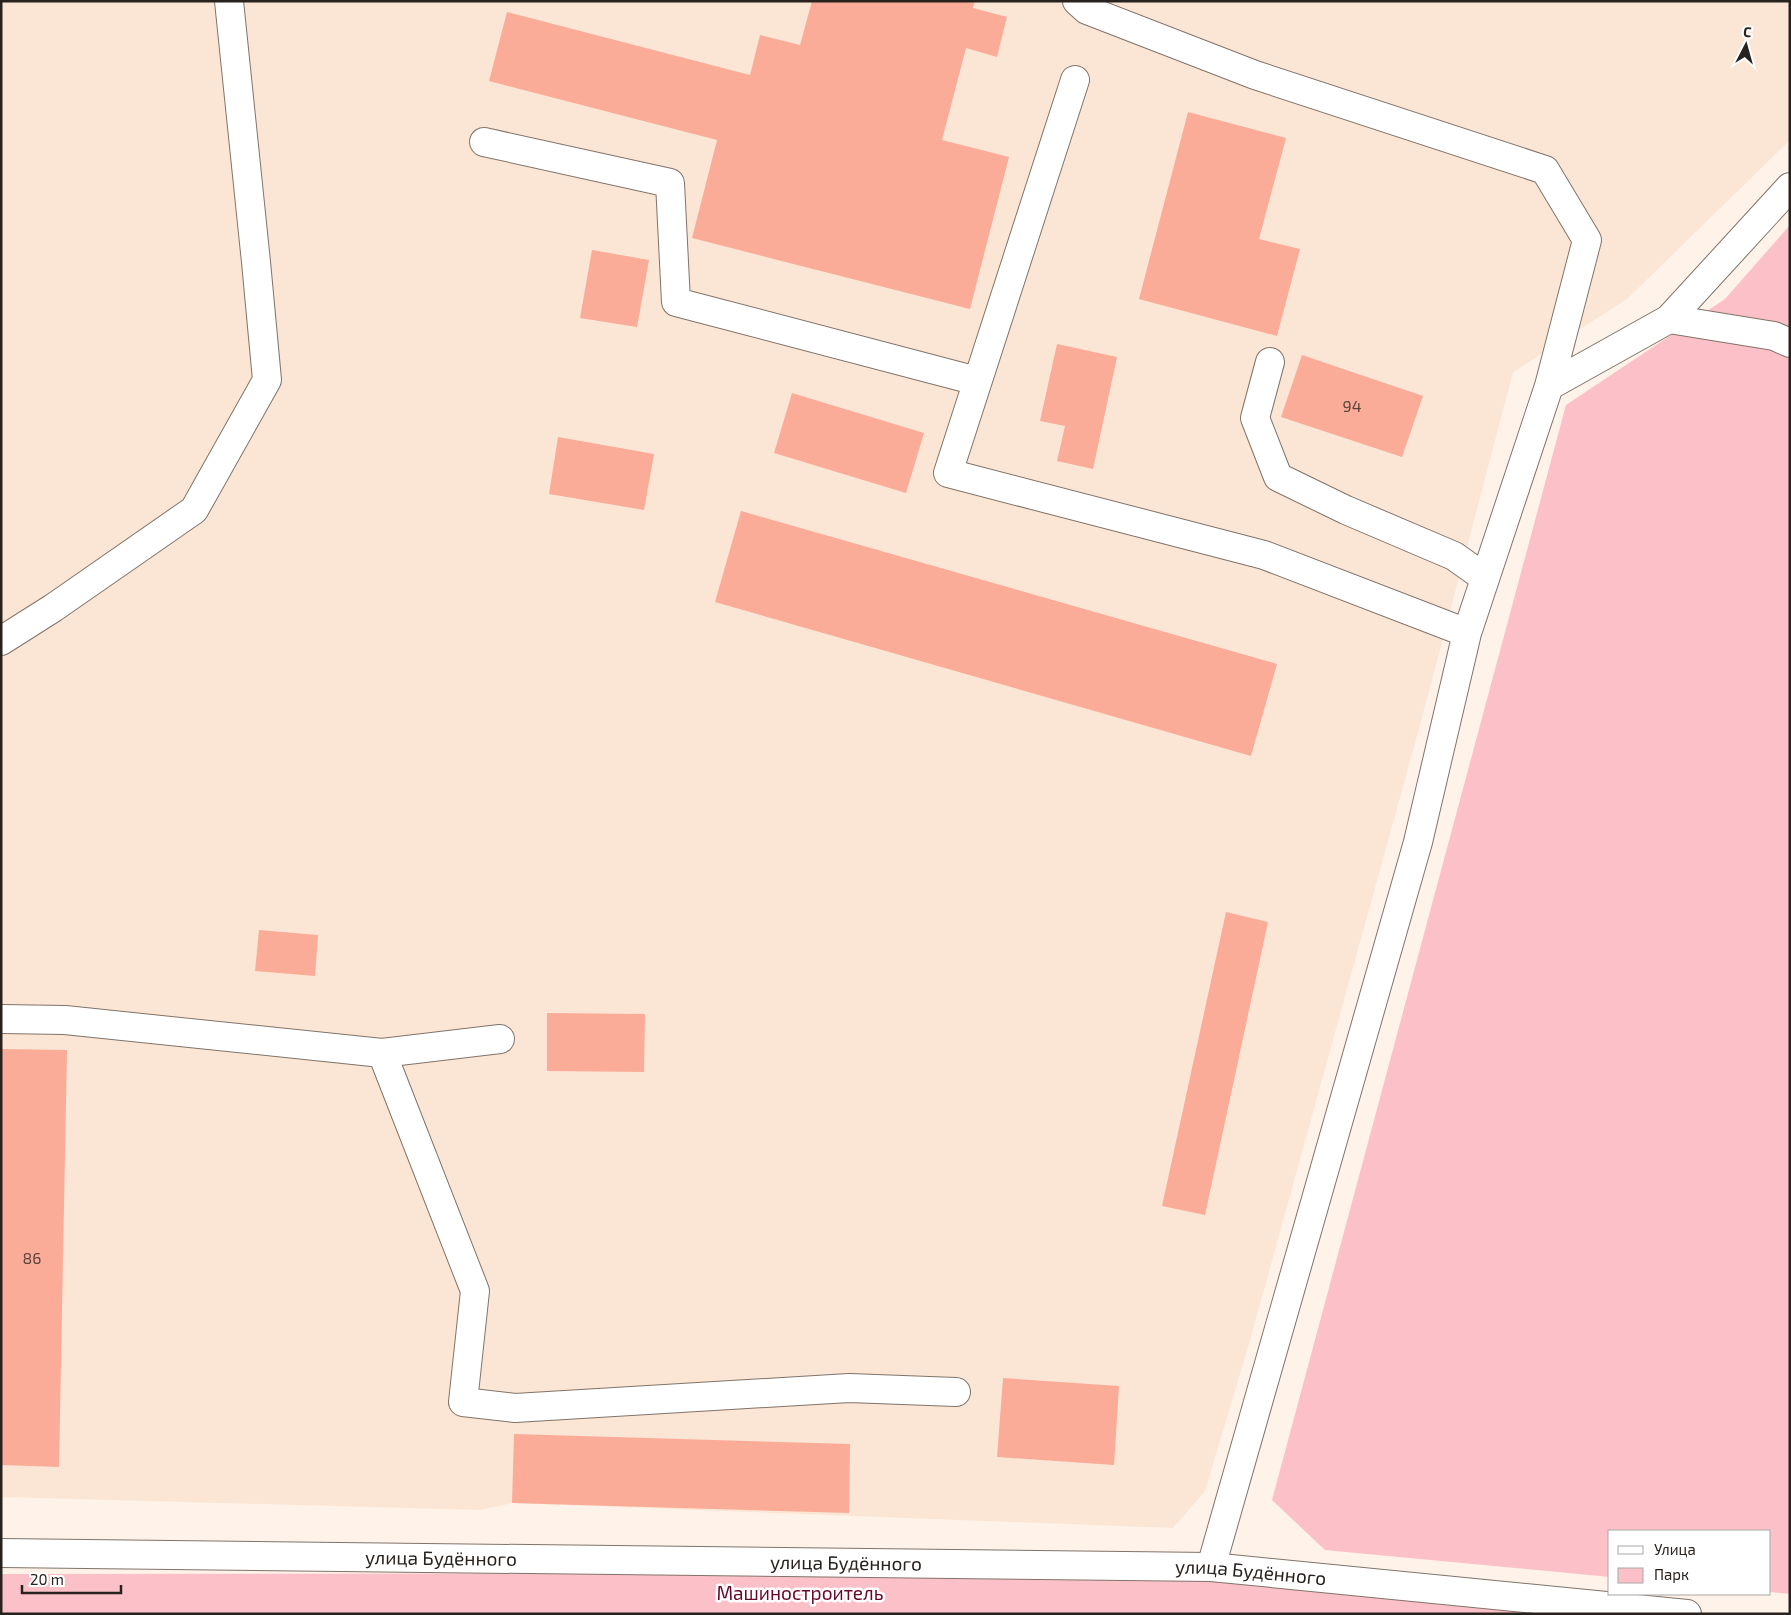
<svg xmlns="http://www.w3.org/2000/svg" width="1791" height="1615" font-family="'Exo 2',sans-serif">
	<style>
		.built { fill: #fbe6d5 }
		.green { fill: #fcc1c8 }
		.building { fill: #faac98 }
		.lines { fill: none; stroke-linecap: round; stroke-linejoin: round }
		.minor-casing { stroke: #807369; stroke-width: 30 }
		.major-casing { stroke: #807369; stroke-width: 30 }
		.minor { stroke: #fff; stroke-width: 28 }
		.major { stroke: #fff; stroke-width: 28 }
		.labels { text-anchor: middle; stroke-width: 5; stroke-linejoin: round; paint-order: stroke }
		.number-label { font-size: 16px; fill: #5c443c }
		.street-label { font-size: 19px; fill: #28221e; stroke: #fff }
		.park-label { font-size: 19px; fill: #690927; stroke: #fff }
	</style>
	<rect width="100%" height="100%" fill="#fef2e9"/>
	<path class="built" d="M 1,1 L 1790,1 L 1790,140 L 1627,299 L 1513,372 L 1423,714 L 1249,1344 L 1205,1491 L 1173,1528 L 512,1503 L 481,1510 L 1,1497 Z"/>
	<path class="green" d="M 1790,225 L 1790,1594 L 1770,1592 L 1770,1531 L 1610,1531 L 1610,1577 L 1325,1550 L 1272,1500 L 1566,405 L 1725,299 Z
		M 1199,1573 L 1600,1614 L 1,1614 L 1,1574 Z"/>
	<path class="building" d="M 812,1 L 975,1 L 973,8 L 1007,17 L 997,57 L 966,48 L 942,140 L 1009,157 L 970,309 L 692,238 L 717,140 L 489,81 L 507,12 L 750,75 L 760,35 L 800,45 Z
		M 1188,112 L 1286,138 L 1259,239 L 1300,249 L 1277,336 L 1139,299 Z
		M 592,250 L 649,260 L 637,327 L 580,318 Z
		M 1057,344 L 1117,357 L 1093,469 L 1057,461 L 1065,426 L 1040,421 Z
		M 1302,355 L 1423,396 L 1402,457 L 1281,417 Z
		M 792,393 L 924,433 L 906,493 L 774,453 Z
		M 558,437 L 654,454 L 644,510 L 549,494 Z
		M 741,511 L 1277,664 L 1251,756 L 715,602 Z
		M 1226,912 L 1268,922 L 1205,1215 L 1162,1206 Z
		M 259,930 L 318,935 L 315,976 L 255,971 Z
		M 547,1013 L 645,1014 L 644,1072 L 547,1071 Z
		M 1,1049 L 67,1050 L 59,1467 L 1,1465 Z
		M 1003,1378 L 1119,1386 L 1114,1465 L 997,1457 Z
		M 514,1434 L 850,1444 L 849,1513 L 512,1503 Z"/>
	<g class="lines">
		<g class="minor-casing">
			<path id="minor" d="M 1077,1 L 1087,10 L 1255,75 L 1545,170 L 1587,240 L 1549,386 L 1467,633 L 1418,842 L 1211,1567
				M 1075,80 L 948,473 L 1264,555 L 1467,633
				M 484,142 L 670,183 L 676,302 L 977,381
				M 1669,319 L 1774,336 L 1790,343
				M 1270,362 L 1255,418 L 1278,477 L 1346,510 L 1454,556 L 1485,578
				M 1549,386 L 1669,319 L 1790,187
				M 1,641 L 53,608 L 194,510 L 267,380 L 256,262 L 229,1
				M 1,1019 L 65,1020 L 382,1053 L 500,1039
				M 382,1053 L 475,1291 L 463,1402 L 515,1408 L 849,1388 L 956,1392"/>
		</g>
		<g class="major-casing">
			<g id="major">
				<path id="s1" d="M 1,1553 L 1211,1567 L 1687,1614"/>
			</g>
		</g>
		<use href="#minor" class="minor"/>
		<use href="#major" class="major"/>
	</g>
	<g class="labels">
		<g class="number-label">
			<text x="1352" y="412">94</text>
			<text x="32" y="1264">86</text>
		</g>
		<g class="street-label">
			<text dy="7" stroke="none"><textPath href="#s1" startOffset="440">улица Будённого</textPath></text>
			<text dy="7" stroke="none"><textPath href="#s1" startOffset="845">улица Будённого</textPath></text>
			<text dy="7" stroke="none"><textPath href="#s1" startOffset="1250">улица Будённого</textPath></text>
		</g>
		<g class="park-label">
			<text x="800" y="1600">Машиностроитель</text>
		</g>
	</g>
	<rect width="1791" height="1615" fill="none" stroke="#28221e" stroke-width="5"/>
	<rect x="1608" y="1530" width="162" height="65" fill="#ffffff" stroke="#a9a7a5"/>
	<rect x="1618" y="1546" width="25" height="8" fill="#ffffff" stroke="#a9a7a5"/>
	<text x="1654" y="1555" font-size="15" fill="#28221e">Улица</text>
	<rect x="1618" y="1568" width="25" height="15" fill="#fcc1c8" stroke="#a9a7a5"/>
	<text x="1654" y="1580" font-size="15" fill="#28221e">Парк</text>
	<g transform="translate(1746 45) rotate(6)" stroke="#ffffff" stroke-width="4" paint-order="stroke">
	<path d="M0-4L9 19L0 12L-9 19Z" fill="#28221e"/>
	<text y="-8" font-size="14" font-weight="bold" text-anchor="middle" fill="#28221e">С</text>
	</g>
	<path d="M22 1585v8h99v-8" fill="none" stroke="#28221e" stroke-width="2.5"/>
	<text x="30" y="1585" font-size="15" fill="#28221e" stroke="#ffffff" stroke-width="4" paint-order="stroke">20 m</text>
</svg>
